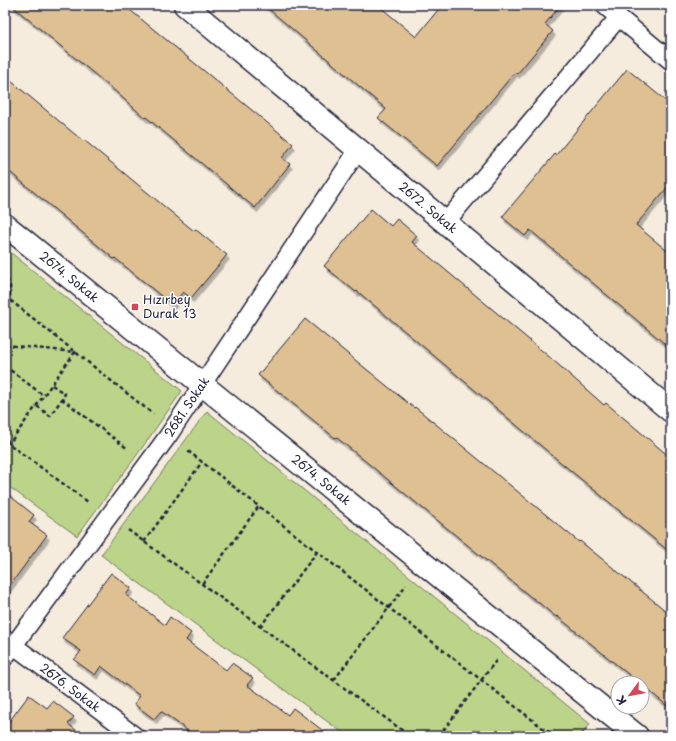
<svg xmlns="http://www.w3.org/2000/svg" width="676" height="741" font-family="'Playpen Sans',sans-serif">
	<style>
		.green { fill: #bcd48a; stroke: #6f7b62 }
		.building { fill: #dfc092; stroke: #22223b; filter: url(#shadow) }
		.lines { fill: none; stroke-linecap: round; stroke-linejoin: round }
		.service-casing { stroke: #22223b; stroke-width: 20 }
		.minor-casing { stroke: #22223b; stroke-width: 25 }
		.path { stroke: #22223b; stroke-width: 2.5; stroke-dasharray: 4 3; stroke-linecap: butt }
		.service { stroke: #fff; stroke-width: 17 }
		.minor { stroke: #fff; stroke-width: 22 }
		.poi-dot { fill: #d1495b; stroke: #fff; stroke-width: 1.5 }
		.labels { text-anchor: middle; stroke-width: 3; stroke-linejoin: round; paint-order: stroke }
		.street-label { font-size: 12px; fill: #22223b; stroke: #fff }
		.poi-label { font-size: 12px; fill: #22223b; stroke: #fff; text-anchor: start }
	</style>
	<defs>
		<filter id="shadow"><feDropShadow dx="2.5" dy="4.5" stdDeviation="0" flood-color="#0004"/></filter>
	</defs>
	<rect width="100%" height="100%" fill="#f5ecde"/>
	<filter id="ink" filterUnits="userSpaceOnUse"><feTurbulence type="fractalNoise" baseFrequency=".025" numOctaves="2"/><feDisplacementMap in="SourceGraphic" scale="8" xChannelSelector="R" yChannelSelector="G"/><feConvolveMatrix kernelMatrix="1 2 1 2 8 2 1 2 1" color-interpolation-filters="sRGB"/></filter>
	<g filter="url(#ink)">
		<path class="green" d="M 5,248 L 182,391 L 137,455 L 77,536 L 5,484 Z
			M 207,411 L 590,724 L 581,736 L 347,736 L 101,555 Z"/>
		<path class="building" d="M 11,5 L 124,5 L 293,144 L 282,158 L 290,164 L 255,208 L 146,117 L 145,118 L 115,91 Z
			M 264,5 L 378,5 L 416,37 L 442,5 L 561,5 L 545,24 L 553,31 L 517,74 L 515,72 L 437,166 L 378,118 L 386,109 Z
			M 627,69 L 671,105 L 671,183 L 636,225 L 671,254 L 671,349 L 530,230 L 525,236 L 502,217 L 555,154 L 556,155 Z
			M 5,76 L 83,141 L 84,140 L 194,231 L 195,229 L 227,255 L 191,298 L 183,292 L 172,305 L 115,258 L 114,259 L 5,168 Z
			M 371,209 L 391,226 L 397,219 L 417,236 L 412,242 L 553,360 L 604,405 L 606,403 L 671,458 L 671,553 L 565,466 L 357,291 L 356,292 L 324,266 Z
			M 305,319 L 414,408 L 415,407 L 579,542 L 580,541 L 671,615 L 671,709 L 642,685 L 642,683 L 639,683 L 557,616 L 556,617 L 533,598 L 532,598 L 336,437 L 335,438 L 258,375 Z
			M 5,492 L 34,515 L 29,522 L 47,535 L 5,592 Z
			M 111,573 L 131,588 L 126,595 L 165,625 L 170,617 L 191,633 L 186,640 L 226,670 L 232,663 L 253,678 L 247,685 L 288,715 L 293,708 L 330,736 L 195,736 L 161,711 L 154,719 L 134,704 L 140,696 L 101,666 L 95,675 L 74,660 L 81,651 L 62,638 Z
			M 29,695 L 47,708 L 53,701 L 74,717 L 68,724 L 84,736 L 5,736 L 5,727 Z"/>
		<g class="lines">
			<g class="service-casing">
				<path id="service" d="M 604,5 L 671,61
					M 445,223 L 619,17
					M 5,639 L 135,736
					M 5,657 L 168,436 L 358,150"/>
			</g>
			<g class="minor-casing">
				<path id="minor" d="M 185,5 L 671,411
					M 5,225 L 637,736"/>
			</g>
			<path class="path" d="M 5,272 L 10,287 L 10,299
				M 5,296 L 153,414
				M 5,345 L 75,352 L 9,444
				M 5,366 L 44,396
				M 52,385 L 65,394 L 62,399 L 128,449
				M 37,406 L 50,416 L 62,399
				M 5,433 L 9,444
				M 5,441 L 88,502
				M 188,451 L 553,736
				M 128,530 L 410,736
				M 144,542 L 202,462
				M 202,584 L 259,506
				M 260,627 L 317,552
				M 334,680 L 406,585
				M 439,736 L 498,658
				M 581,736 L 586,729"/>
			<use href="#service" class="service"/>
			<use href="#minor" class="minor"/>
		</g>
	</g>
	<rect class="poi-dot" x="131" y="303" width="8" height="8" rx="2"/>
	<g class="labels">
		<g class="street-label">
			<text transform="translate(428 208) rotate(40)" y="4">2672. Sokak</text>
			<text transform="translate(69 277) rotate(39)" y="4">2674. Sokak</text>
			<text transform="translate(187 407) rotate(-56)" y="4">2681. Sokak</text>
			<text transform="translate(321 480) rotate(39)" y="4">2674. Sokak</text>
			<text transform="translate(70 688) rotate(37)" y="4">2676. Sokak</text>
		</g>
		<g class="poi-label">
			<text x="143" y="304">Hızırbey<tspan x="143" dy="14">Durak 13</tspan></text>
		</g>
	</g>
	<rect width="676" height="741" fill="none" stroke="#fff" stroke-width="20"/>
	<rect x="10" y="10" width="656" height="721" fill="none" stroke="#22223b" stroke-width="1.5" filter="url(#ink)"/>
	<g transform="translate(630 695) rotate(238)"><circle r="19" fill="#ffffff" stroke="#a7a7b1"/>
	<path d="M0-3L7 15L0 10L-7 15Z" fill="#d1495b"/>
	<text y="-6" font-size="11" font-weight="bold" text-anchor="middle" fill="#22223b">K</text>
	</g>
</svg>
